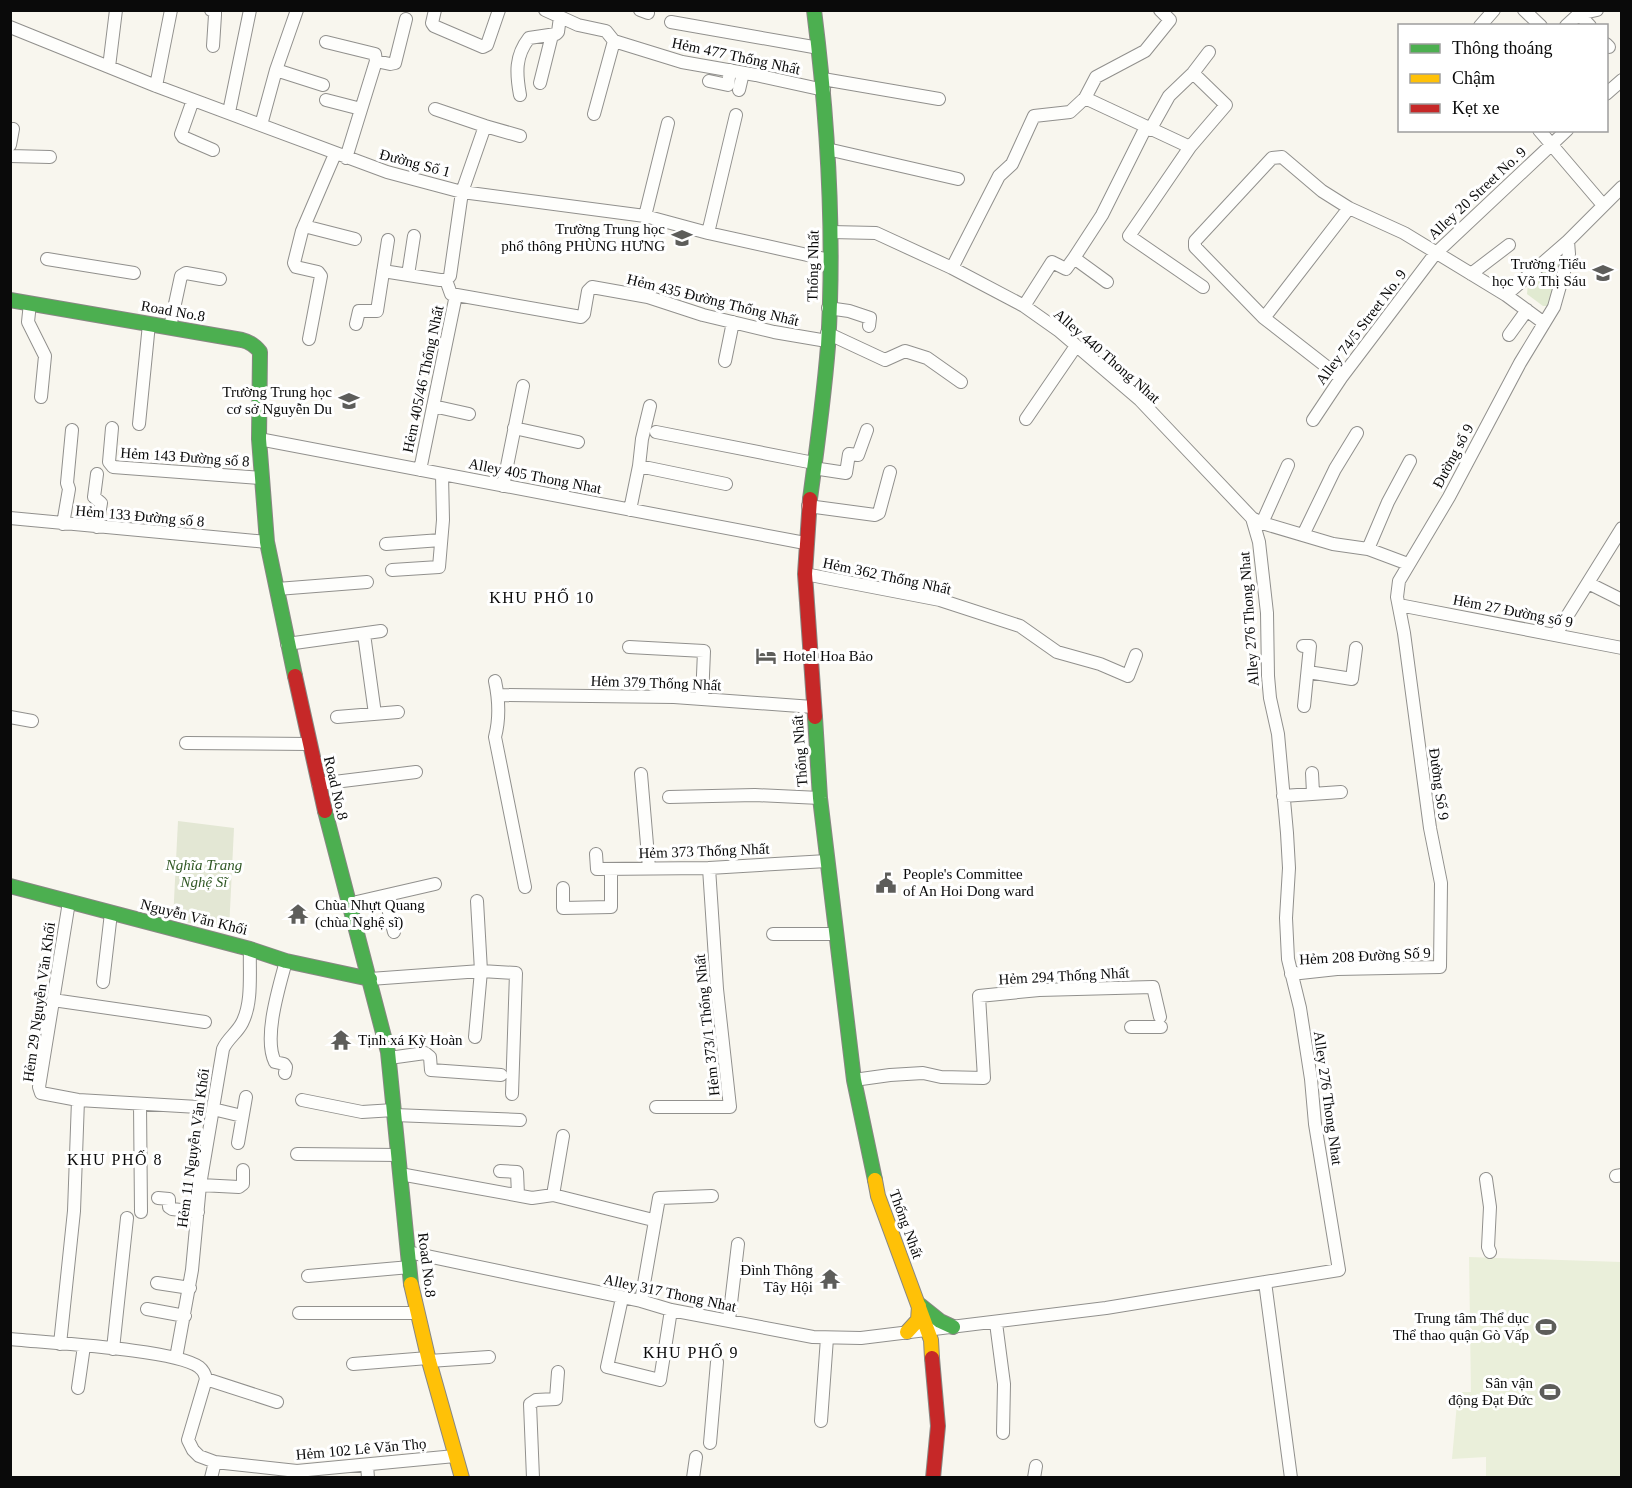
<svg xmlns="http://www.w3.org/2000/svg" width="1632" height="1488" font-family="'Times New Roman',serif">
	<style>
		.green { fill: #e1ead1 }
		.cemetery { fill: #e3e7d4 }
		.pitch { fill: #eaefda }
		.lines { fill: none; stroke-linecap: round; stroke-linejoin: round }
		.street-casing { stroke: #91908d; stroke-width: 14 }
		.fast-casing { stroke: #888783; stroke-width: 16 }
		.slow-casing { stroke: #888783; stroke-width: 16 }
		.jam-casing { stroke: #888783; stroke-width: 16 }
		.street { stroke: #fefefc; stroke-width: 12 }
		.fast { stroke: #4caf50; stroke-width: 14 }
		.slow { stroke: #ffc107; stroke-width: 14 }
		.jam { stroke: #c62828; stroke-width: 14 }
		.labels { text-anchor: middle; stroke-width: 6; stroke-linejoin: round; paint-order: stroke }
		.street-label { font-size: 15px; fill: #0a0a0a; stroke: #fff }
		.poi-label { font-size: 15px; fill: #0a0a0a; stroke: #fff; text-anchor: end }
		.park-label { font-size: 15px; font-style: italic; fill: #305824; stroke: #fff }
		.neighbourhood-label { font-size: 16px; letter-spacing: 1.5px; fill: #0a0a0a; stroke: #fff }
	</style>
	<rect width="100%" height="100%" fill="#f8f6ee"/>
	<path class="green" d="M 1559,258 L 1562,260 L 1549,306 L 1543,306 L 1527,294 L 1528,284 L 1555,260 Z"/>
	<path class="cemetery" d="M 178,821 L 234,828 L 229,930 L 173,920 Z"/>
	<path class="pitch" d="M 1469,1257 L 1621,1262 L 1621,1477 L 1486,1477 L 1486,1457 L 1452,1459 L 1458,1392 L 1471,1392 Z"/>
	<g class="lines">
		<g class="street-casing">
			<path id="street" d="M 211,10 L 215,12 L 215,15 L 213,46
				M 435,10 L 432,23 L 434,26 L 483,47 L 487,45 L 499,10
				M 545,10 L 578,25 L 606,31 L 614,41 L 682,62 L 756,75 L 824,90
				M 640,10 L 648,13
				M 1524,10 L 1541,26
				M 1580,10 L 1579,14 L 1590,26
				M 671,22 L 819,48
				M 1480,26 L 1494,10
				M 1566,26 L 1579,14 L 1597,10
				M 10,27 L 156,86 L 387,172 L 462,192 L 645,216 L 708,233 L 830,260
				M 326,42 L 375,54 L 376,61
				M 1606,44 L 1609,47
				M 109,67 L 116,10
				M 276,70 L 323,85
				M 1193,73 L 1226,105 L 1190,147 L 1129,236 L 1203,287
				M 823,79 L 939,99
				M 709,81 L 728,85 L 730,70
				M 540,83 L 552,35
				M 156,86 L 171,10
				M 739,90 L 743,73
				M 1606,94 L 1622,80
				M 520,95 C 516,73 515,56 529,38 L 556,34 L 558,32 L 560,17
				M 1085,98 L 1190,147
				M 193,100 L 181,134 L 183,137 L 213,150
				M 326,100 L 361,109
				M 435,109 L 485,126 L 520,136
				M 229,112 L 250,10
				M 594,114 L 614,41
				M 261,125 L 276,70 L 297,10
				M 1150,130 L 1169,96 L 1193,73 L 1209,52
				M 1539,130 L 1603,205
				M 10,145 L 13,129
				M 827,149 L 958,179
				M 10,156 L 50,157
				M 346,158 L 376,61 L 390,64 L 395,63 L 406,19
				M 645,216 L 668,123
				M 304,226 L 355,239
				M 831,232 L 876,233 L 952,268 L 1024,306 L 1058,330 L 1140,400 L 1252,518 L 1262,523 L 1333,544 L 1368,549 L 1408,564
				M 708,233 L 736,115
				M 1074,258 L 1102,215 L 1146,127
				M 47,259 L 134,273
				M 952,268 L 999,176 L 1012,164 L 1034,116 L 1070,112 L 1085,98 L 1096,77 L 1145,51 L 1170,20 L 1160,10
				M 383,271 L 440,280 L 446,280 L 450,276 L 462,192 L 485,126
				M 1471,274 L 1509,245
				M 408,275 L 414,236
				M 446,280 L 451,294 L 581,317 L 584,314 L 588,291 L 592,287 L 648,297 L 703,315 L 774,332 L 827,341
				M 30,303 L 28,322 L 45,356 L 41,397
				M 1024,306 L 1052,262 L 1066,269 L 1074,258 L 1107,282
				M 828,308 L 849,311 L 870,318 L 869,326
				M 1264,318 L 1349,208
				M 1544,323 L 1506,295 L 1568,241
				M 356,324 L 359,311 L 377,311 L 388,240
				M 170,327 L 181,276 L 186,273 L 220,279
				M 827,333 L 885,360 L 905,351 L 927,358 L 961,382
				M 1509,335 L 1527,310
				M 309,339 L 321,276 L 318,272 L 296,267 L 294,263 L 302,231 L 335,154
				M 725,361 L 733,322
				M 1341,378 L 1264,318 L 1195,247 L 1195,241 L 1272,158 L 1282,157 L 1322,191 L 1349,208 L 1404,233 L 1506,295
				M 433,406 L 469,414
				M 1026,419 L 1076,346
				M 1313,420 L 1341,378 L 1435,254 L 1567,130
				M 139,424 L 149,324
				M 112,428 L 109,462 L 113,467 L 261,478
				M 514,428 L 578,442
				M 656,432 L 814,463
				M 259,439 L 805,543
				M 639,466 L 642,439 L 650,406
				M 813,468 L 846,473 L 849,454 L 858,455 L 867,430
				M 420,470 L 456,295
				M 97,474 L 94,497 L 101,503 L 97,527
				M 503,486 L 523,386
				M 808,506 L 875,515 L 879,513 L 890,472
				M 630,510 L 639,466 L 726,484
				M 10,518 L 267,542
				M 1262,523 L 1288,465
				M 63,524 L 69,489 L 67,483 L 72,430
				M 1303,535 L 1335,469 L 1357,433
				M 386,544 L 441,540
				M 1368,549 L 1388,502 L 1410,461
				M 392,570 L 439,567 L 443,520 L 442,475
				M 805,574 L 940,600 L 1020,626 L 1057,652 L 1100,664 L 1128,676 L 1136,655
				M 1588,583 L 1622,600
				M 277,589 L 367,582
				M 1399,605 L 1622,648
				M 364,634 L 375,714
				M 1556,634 L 1622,528
				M 287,644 L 381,631
				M 1303,646 L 1310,646 L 1304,706
				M 629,647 L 704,651 L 702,699
				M 1308,672 L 1352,679 L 1356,648
				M 495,681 C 499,700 500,718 495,737 L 525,887
				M 498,695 L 674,697 L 813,707
				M 10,717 L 32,721
				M 337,717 L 398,712
				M 186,743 L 309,744
				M 1312,773 L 1313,793
				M 641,774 L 649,868
				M 318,784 L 416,772
				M 1283,796 L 1341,792
				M 669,797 L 755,795 L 820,798
				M 596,854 L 597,869 L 709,868 L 827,861
				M 563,888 L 563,908 L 611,907 L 611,869
				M 385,896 L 394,932
				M 69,902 L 39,1087 L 41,1093 L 78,1100 L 198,1107
				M 348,904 L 435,884
				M 773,934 L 835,934
				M 1291,974 L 1337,969 L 1440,967 L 1441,883 L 1430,828 L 1404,633 L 1397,597 L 1399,581 L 1449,497 L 1520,363 L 1554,307 L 1569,254 L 1568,241 L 1622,187
				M 370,979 L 481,971 L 516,973 L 512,1094
				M 103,982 L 111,913
				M 53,1000 L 205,1022
				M 1131,1027 L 1161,1027
				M 475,1037 L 481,971 L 477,901
				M 389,1058 L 425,1053 L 430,1057 L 431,1070 L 501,1075
				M 285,1073 L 286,1067 L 284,1064 L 275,1062 C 263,1038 279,987 286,961
				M 854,1080 L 890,1075 L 923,1073 L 941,1077 L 984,1078 L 979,996 L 1039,990 L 1153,987 L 1160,1017
				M 302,1100 L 362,1112 L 394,1110
				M 140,1104 L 141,1212
				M 656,1107 L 730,1107 L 717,989 L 709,868
				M 213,1109 L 242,1116
				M 394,1115 L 520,1120
				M 238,1143 L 246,1097
				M 297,1154 L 399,1155
				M 500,1171 L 517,1172 L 518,1195
				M 400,1174 L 532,1198 L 553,1195 L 653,1220
				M 1616,1176 L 1622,1175
				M 1486,1179 L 1490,1207 L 1488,1247 L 1490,1252
				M 200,1185 L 239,1187 L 243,1184 L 243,1170
				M 553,1195 L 563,1136
				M 158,1198 L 169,1199 L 169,1207 L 172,1209 L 198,1212
				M 408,1252 L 641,1301 L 671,1310 L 813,1337 L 861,1338 L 1106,1308 L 1339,1270 L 1315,1124 L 1311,1079 L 1300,1008 L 1288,959 L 1286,918 L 1289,868 L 1287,833 L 1278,734 L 1270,698 L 1268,676 L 1267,613 L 1259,542 L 1252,518
				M 308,1276 L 410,1267
				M 1265,1282 L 1291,1478
				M 157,1283 L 190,1288
				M 622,1298 L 607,1367 L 660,1380 L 671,1310
				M 641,1301 L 659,1198 L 712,1196
				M 147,1309 L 185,1316
				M 299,1313 L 417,1313
				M 729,1320 L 738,1244
				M 996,1323 L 1004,1384 L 1003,1433
				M 10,1339 C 47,1343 175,1349 199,1367 C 204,1371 205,1374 206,1379 L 188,1440 L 193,1450 L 199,1456 L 215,1462 L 297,1471 L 455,1456
				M 60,1344 L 74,1211 L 78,1100
				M 113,1349 L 127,1218
				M 176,1358 L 192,1270 L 200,1185 L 223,1049 C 227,1039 237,1033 242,1023 C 253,1002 249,972 250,949
				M 429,1361 L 489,1357
				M 353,1364 L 428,1358
				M 206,1379 L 277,1402
				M 78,1388 L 84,1346
				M 821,1421 L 827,1338
				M 710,1443 L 717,1362
				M 367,1465 L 368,1478
				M 211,1478 L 215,1462
				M 533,1478 L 530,1404 L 536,1400 L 556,1399 L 558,1372
				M 693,1478 L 696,1457
				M 1034,1478 L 1036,1466"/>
		</g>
		<g class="fast-casing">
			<path id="fast" d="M 10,300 L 242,340 C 250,342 255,345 260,352 L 259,439 L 267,542 L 295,676
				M 810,499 C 817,448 824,397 828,346 C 835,233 828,121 814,10
				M 815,717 L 820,798 L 854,1080 L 875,1180
				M 325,811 L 388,1052 L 411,1284
				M 10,886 L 250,949 L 286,961 L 370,979
				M 920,1305 L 940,1321 L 953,1327"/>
		</g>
		<g class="slow-casing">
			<path id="slow" d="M 875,1180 L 878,1196 L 931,1340 L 932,1358
				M 411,1284 L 429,1361 L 462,1478
				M 907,1332 L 918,1320 L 919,1306"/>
		</g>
		<g class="jam-casing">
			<path id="jam" d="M 810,499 L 805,574 L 815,717
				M 295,676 L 325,811
				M 932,1358 L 938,1426 L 933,1478"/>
		</g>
		<use href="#street" class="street"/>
		<use href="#fast" class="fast"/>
		<use href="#slow" class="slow"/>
		<use href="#jam" class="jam"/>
	</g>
	<defs>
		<g id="school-bare" transform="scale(1.62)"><path d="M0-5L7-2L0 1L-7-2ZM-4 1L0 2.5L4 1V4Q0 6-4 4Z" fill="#5d5d5a" stroke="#fff" stroke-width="2.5" paint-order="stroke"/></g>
		<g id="hotel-bare" transform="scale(1.62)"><path d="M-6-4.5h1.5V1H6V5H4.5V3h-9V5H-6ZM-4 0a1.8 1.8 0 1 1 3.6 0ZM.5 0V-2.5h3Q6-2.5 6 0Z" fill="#5d5d5a" stroke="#fff" stroke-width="2.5" paint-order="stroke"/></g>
		<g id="civic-bare" transform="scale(1.62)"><path d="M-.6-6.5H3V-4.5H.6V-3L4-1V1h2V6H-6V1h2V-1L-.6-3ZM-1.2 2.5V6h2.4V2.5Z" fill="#5d5d5a" stroke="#fff" stroke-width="2.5" paint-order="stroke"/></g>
		<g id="temple-bare" transform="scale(1.62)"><path d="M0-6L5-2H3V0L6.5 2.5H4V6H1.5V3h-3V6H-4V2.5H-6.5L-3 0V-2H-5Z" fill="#5d5d5a" stroke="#fff" stroke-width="2.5" paint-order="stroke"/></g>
		<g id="stadium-bare" transform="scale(1.62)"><path d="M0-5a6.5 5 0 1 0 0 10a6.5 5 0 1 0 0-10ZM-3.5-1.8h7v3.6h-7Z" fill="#5d5d5a" stroke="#fff" stroke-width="2.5" paint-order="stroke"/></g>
	</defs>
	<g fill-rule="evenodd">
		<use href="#school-bare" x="682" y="238"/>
		<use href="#school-bare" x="1603" y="273"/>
		<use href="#school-bare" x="349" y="401"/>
		<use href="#hotel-bare" x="766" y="656"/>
		<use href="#civic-bare" x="886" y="883"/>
		<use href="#temple-bare" x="298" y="914"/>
		<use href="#temple-bare" x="341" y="1040"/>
		<use href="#temple-bare" x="830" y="1279"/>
		<use href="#stadium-bare" x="1546" y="1327"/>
		<use href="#stadium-bare" x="1550" y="1392"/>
	</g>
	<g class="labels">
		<g class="street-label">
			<text transform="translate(736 56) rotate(12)" y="5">Hẻm 477 Thống Nhất</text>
			<text transform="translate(415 163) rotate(15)" y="5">Đường Số 1</text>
			<text transform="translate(1477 193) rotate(-43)" y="5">Alley 20 Street No. 9</text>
			<text transform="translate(813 266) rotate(-89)" y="5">Thống Nhất</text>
			<text transform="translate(713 300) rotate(14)" y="5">Hẻm 435 Đường Thống Nhất</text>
			<text transform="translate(173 311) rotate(10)" y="5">Road No.8</text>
			<text transform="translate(1361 327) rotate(-53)" y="5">Alley 74/5 Street No. 9</text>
			<text transform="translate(1107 356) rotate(41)" y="5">Alley 440 Thong Nhat</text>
			<text transform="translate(423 379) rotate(-78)" y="5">Hẻm 405/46 Thống Nhất</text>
			<text transform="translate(1453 456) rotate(-62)" y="5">Đường số 9</text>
			<text transform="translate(185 457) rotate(4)" y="5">Hẻm 143 Đường số 8</text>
			<text transform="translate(535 476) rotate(11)" y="5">Alley 405 Thong Nhat</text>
			<text transform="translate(140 516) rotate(5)" y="5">Hẻm 133 Đường số 8</text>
			<text transform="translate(887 576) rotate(12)" y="5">Hẻm 362 Thống Nhất</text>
			<text transform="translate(1513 611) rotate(11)" y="5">Hẻm 27 Đường số 9</text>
			<text transform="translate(1249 619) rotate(-94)" y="5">Alley 276 Thong Nhat</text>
			<text transform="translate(656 683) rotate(2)" y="5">Hẻm 379 Thống Nhất</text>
			<text transform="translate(800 751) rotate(-94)" y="5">Thống Nhất</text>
			<text transform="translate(1439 784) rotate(82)" y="5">Đường Số 9</text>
			<text transform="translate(336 788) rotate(77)" y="5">Road No.8</text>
			<text transform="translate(704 851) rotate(-2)" y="5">Hẻm 373 Thống Nhất</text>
			<text transform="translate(194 917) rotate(14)" y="5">Nguyễn Văn Khối</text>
			<text transform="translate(1365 956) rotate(-3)" y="5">Hẻm 208 Đường Số 9</text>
			<text transform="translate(1064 976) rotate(-3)" y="5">Hẻm 294 Thống Nhất</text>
			<text transform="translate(39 1002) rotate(-82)" y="5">Hẻm 29 Nguyễn Văn Khối</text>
			<text transform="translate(707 1025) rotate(-96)" y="5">Hẻm 373/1 Thống Nhất</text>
			<text transform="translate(1328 1098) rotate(82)" y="5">Alley 276 Thong Nhat</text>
			<text transform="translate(193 1148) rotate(-82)" y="5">Hẻm 11 Nguyễn Văn Khối</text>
			<text transform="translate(906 1224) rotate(70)" y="5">Thống Nhất</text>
			<text transform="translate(427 1265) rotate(83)" y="5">Road No.8</text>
			<text transform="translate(670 1293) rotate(12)" y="5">Alley 317 Thong Nhat</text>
			<text transform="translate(361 1449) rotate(-5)" y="5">Hẻm 102 Lê Văn Thọ</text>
		</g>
		<g class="poi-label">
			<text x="665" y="234">Trường Trung học<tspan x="665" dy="17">phổ thông PHÙNG HƯNG</tspan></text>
			<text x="1586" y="269">Trường Tiểu<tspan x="1586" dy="17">học Võ Thị Sáu</tspan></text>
			<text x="332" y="397">Trường Trung học<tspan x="332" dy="17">cơ sở Nguyễn Du</tspan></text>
			<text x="783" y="661" text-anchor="start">Hotel Hoa Bảo</text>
			<text x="903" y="879" text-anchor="start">People's Committee<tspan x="903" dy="17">of An Hoi Dong ward</tspan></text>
			<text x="315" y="910" text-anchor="start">Chùa Nhựt Quang<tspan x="315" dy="17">(chùa Nghệ sĩ)</tspan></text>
			<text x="358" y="1045" text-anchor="start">Tịnh xá Kỳ Hoàn</text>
			<text x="813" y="1275">Đình Thông<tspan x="813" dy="17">Tây Hội</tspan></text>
			<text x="1529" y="1323">Trung tâm Thể dục<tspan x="1529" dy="17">Thể thao quận Gò Vấp</tspan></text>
			<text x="1533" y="1388">Sân vận<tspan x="1533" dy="17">động Đạt Đức</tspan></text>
		</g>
		<g class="park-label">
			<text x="204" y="870">Nghĩa Trang<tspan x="204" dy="17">Nghệ Sĩ</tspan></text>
		</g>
		<g class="neighbourhood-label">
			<text x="542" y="603">KHU PHỐ 10</text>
			<text x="115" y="1165">KHU PHỐ 8</text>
			<text x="691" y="1358">KHU PHỐ 9</text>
		</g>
	</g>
	<rect width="1632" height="1488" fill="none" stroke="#0a0a0a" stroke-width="24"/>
	<rect x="1398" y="24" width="210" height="108" fill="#ffffff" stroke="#9d9d9d" stroke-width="1.5"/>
	<rect x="1410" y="44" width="30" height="9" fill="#4caf50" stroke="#9d9d9d" stroke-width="1.5"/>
	<text x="1452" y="54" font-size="18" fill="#0a0a0a">Thông thoáng</text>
	<rect x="1410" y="74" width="30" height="9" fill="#ffc107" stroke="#9d9d9d" stroke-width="1.5"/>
	<text x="1452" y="84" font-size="18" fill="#0a0a0a">Chậm</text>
	<rect x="1410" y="104" width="30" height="9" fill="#c62828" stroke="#9d9d9d" stroke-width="1.5"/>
	<text x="1452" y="114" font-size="18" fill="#0a0a0a">Kẹt xe</text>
</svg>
